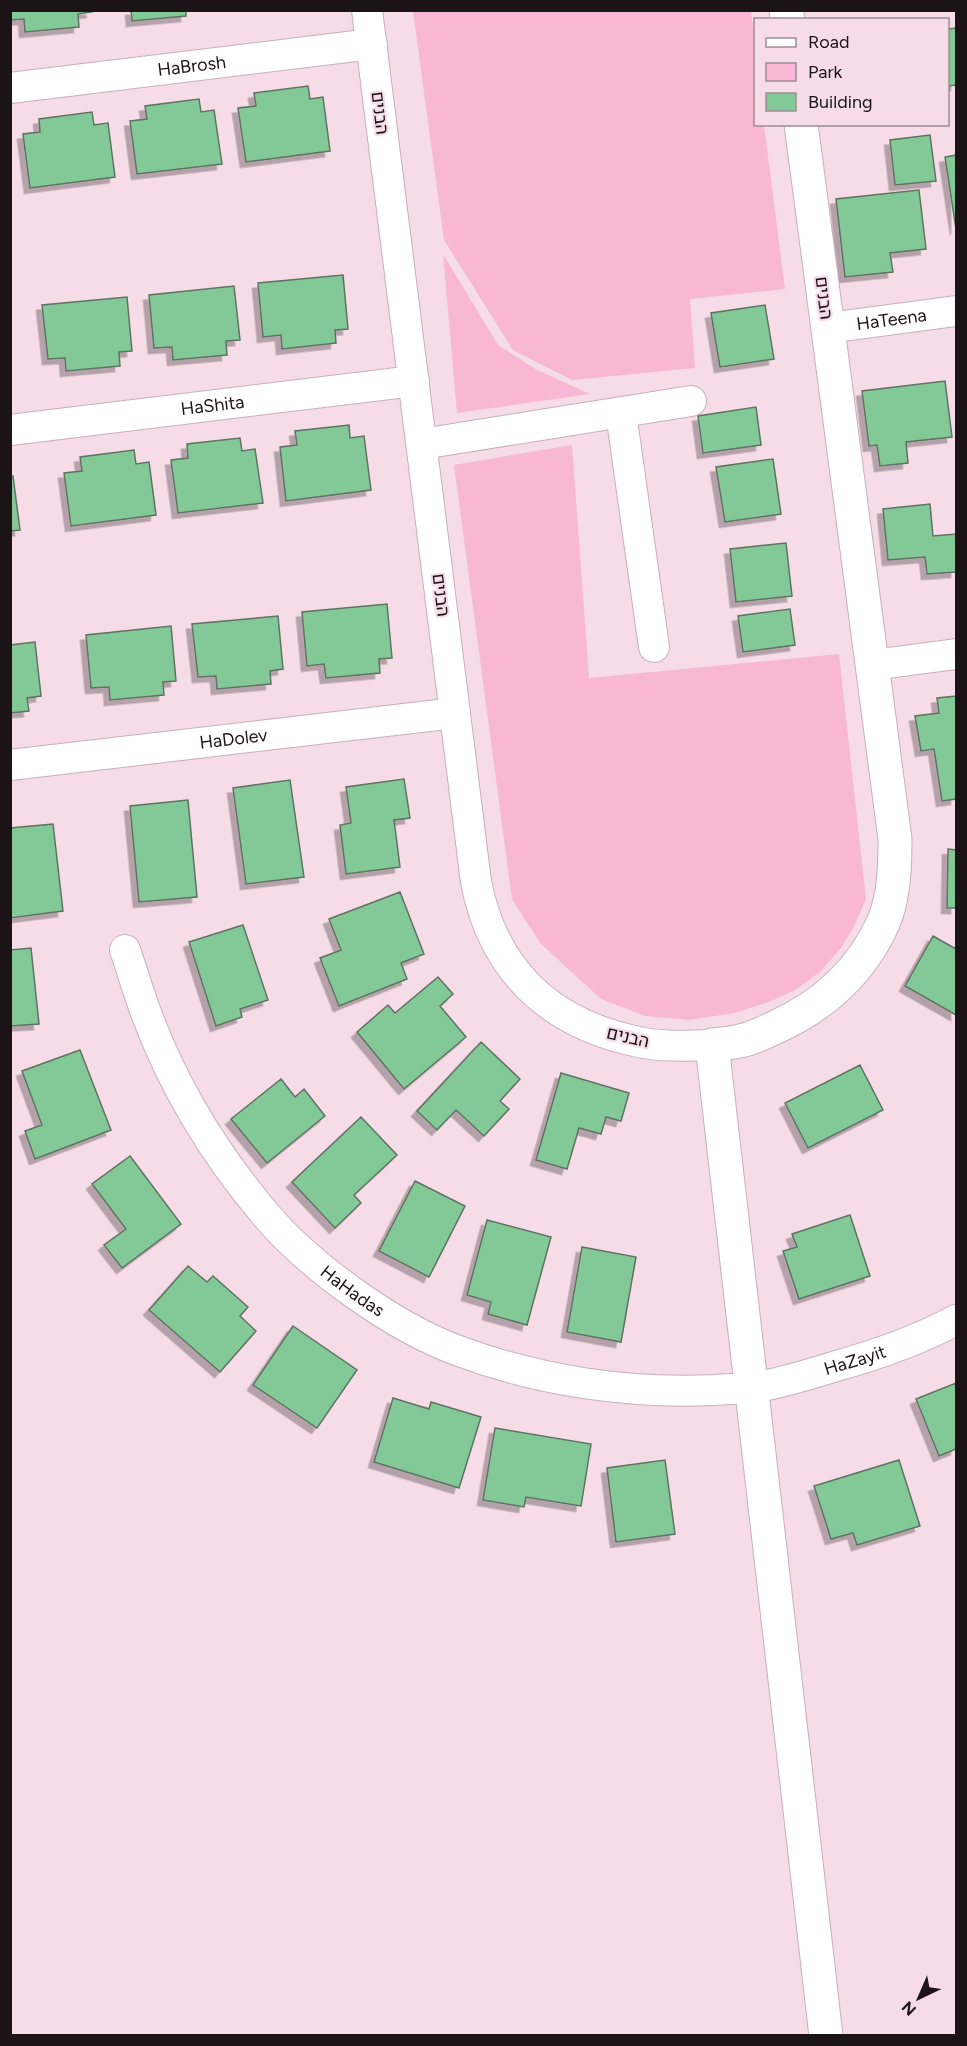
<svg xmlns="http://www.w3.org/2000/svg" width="967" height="2046" font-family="Figtree,Heebo,sans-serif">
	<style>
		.green { fill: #f8b7d3 }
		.building { fill: #83c997; stroke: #5f7264; stroke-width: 1.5; filter: url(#shadow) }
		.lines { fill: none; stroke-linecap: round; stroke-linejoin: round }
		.minor-casing { stroke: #c9afba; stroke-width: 32 }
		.secondary-casing { stroke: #c9afba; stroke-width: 35 }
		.minor { stroke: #fff; stroke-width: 30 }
		.secondary { stroke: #fff; stroke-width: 33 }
		.labels { text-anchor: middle; stroke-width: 4.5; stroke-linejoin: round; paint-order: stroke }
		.street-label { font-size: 18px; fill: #1c1317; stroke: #f6dce6 }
	</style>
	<defs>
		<filter id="shadow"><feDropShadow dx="-5.5" dy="5.5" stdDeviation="0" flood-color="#0004"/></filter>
	</defs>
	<rect width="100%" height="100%" fill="#f6dce6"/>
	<path class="green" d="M 413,11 L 751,11 L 756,51 L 756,124 L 764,125 L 785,289 L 690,299 L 695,368 L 572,380 L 513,350 L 444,240 Z
		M 443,254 L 498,345 L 537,370 L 590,394 L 457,413 Z
		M 572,445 L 589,678 L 839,654 L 866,899 L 853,928 L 841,948 L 821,971 L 795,990 L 769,1002 L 735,1013 L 689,1020 L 645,1016 L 601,999 L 540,943 L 512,899 L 454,465 Z"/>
	<path class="building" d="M 10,10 L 91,10 L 92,12 L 78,14 L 79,27 L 25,32 L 24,19 L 10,20 Z
		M 131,10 L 186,10 L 186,16 L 132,21 Z
		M 956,28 L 956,85 L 948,86 L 948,29 Z
		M 308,86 L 310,99 L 323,97 L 330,151 L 246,162 L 238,108 L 256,106 L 254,93 Z
		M 199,99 L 201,112 L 214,110 L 222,164 L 137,174 L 130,121 L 147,119 L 145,106 Z
		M 92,112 L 94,125 L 108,123 L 115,177 L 30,188 L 23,134 L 40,132 L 39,119 Z
		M 930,135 L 936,181 L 895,185 L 890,140 Z
		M 956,155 L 956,229 L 945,157 Z
		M 919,190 L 926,249 L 890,253 L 893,272 L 845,277 L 836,199 Z
		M 343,275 L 348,329 L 335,330 L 336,343 L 282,349 L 281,335 L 263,337 L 258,283 Z
		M 234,286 L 240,340 L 226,341 L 227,355 L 173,360 L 172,347 L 154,348 L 149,295 Z
		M 127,297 L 132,351 L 119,352 L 120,366 L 66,371 L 65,358 L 48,359 L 42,305 Z
		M 765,305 L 774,359 L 720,367 L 711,313 Z
		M 945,381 L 952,437 L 906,442 L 908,463 L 880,466 L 877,445 L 869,446 L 862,391 Z
		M 756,407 L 761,445 L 703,453 L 698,416 Z
		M 349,425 L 350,438 L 364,436 L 371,490 L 286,501 L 280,447 L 297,445 L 295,431 Z
		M 240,438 L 242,451 L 255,449 L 263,503 L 178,513 L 171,460 L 188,458 L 187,444 Z
		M 134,450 L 136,464 L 149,462 L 156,515 L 71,526 L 64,473 L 82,471 L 80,457 Z
		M 773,459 L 781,514 L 725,522 L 716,467 Z
		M 13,476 L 20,530 L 10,531 L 10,477 Z
		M 930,504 L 933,536 L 956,534 L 956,572 L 927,574 L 925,557 L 888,560 L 883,509 Z
		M 786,543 L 792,596 L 736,602 L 730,549 Z
		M 387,604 L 392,658 L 379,659 L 380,673 L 326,678 L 324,664 L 307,666 L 302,612 Z
		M 790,609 L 795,645 L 743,652 L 738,616 Z
		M 278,616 L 283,669 L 270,671 L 271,684 L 217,689 L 216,676 L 198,677 L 192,624 Z
		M 171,626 L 176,681 L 163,682 L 164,695 L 110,700 L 109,687 L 91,688 L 86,635 Z
		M 35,642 L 41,696 L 27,698 L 29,711 L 10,713 L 10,645 Z
		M 956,696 L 956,799 L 942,801 L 934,749 L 921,751 L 915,716 L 939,713 L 937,698 Z
		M 404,779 L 410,818 L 394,820 L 400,867 L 346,874 L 340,825 L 351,823 L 346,787 Z
		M 290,780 L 304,877 L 246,884 L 233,788 Z
		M 188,800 L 197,897 L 139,902 L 130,806 Z
		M 53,824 L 63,911 L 10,918 L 10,828 Z
		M 948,849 L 956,850 L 956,908 L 947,908 Z
		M 400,892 L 424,954 L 401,963 L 407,979 L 339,1006 L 320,958 L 341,950 L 329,919 Z
		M 243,925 L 268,1000 L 240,1009 L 242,1017 L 216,1026 L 189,942 Z
		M 933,936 L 956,949 L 956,1015 L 905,986 Z
		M 31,948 L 39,1024 L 10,1026 L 10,950 Z
		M 438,977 L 453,994 L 440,1006 L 466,1037 L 404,1089 L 357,1032 L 388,1005 L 395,1013 Z
		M 481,1042 L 520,1079 L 500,1101 L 509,1109 L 484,1136 L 456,1110 L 437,1130 L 417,1111 Z
		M 80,1050 L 111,1130 L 35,1159 L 25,1131 L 42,1125 L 22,1071 Z
		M 860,1065 L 883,1110 L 808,1148 L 785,1103 Z
		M 561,1073 L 629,1093 L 621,1121 L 606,1117 L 601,1134 L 579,1128 L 567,1169 L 536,1160 Z
		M 281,1079 L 295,1097 L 304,1089 L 325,1116 L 267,1163 L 231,1119 Z
		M 361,1117 L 397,1155 L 354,1195 L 361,1203 L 335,1228 L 292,1182 Z
		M 130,1156 L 181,1224 L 122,1268 L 104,1245 L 126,1229 L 92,1184 Z
		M 415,1181 L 465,1206 L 429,1277 L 379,1251 Z
		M 850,1215 L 870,1276 L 799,1299 L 783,1251 L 797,1247 L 792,1234 Z
		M 487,1220 L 551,1237 L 527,1325 L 488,1314 L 491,1302 L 467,1295 Z
		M 582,1247 L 636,1257 L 621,1342 L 567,1332 Z
		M 188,1266 L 207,1282 L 213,1276 L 248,1307 L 240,1316 L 256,1331 L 220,1372 L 149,1310 Z
		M 293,1326 L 357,1370 L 317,1428 L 253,1385 Z
		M 956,1383 L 956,1449 L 939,1456 L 916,1399 Z
		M 393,1398 L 429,1409 L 431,1402 L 481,1417 L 459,1488 L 374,1462 Z
		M 495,1428 L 591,1444 L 581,1506 L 526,1497 L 524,1507 L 483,1500 Z
		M 665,1460 L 675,1534 L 616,1542 L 607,1468 Z
		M 899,1460 L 920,1526 L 857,1545 L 853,1533 L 831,1539 L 814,1486 Z"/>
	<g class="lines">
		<g class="minor-casing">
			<g id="minor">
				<path d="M 367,10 L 476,882 C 493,969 548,1022 634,1041 C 659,1047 686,1046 712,1045"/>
				<path id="s1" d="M 10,88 L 372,44"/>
				<path id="s2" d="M 828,328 L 956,311"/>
				<path d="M 621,413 L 654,647"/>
				<path id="s3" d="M 10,430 L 414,381"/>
				<path d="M 422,444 L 691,401"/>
				<path d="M 873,665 L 956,654"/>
				<path id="s4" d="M 10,765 L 455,713"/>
				<path id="s5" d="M 125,950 C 132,970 138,991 145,1010 C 172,1084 215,1155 266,1215 C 310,1267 395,1328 459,1351 C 539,1381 629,1394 714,1390 C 726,1389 739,1389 751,1388 C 779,1384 807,1375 833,1367 C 876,1355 917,1341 956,1320"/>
			</g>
		</g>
		<g class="secondary-casing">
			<path id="secondary" d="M 786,10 L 788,20
				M 801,124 L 895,839 C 895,867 894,896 884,921 C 862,971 823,1006 774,1028 C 763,1033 751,1039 740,1041 C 731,1043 721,1044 712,1045 L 826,2036"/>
		</g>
		<use href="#minor" class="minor"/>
		<use href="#secondary" class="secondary"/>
	</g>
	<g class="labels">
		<g class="street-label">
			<text dy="6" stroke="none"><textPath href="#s1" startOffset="183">HaBrosh</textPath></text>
			<text transform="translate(380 113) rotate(83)" y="6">הבנים</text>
			<text transform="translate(824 298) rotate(83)" y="6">הבנים</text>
			<text dy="6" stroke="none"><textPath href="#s2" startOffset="64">HaTeena</textPath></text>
			<text dy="6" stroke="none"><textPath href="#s3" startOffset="204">HaShita</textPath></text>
			<text transform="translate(441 595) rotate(83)" y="6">הבנים</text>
			<text dy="6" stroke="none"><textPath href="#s4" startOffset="225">HaDolev</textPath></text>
			<text transform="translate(628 1037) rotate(13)" y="6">הבנים</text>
			<text dy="6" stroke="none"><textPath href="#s5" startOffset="418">HaHadas</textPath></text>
			<text dy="6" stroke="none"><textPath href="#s5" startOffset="945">HaZayit</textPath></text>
		</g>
	</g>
	<rect width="967" height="2046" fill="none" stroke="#1c1317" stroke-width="24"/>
	<rect x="754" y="18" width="195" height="108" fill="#f6dce6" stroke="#9f8c93" stroke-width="1.5"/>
	<rect x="766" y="38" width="30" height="9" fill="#ffffff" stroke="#9f8c93" stroke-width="1.5"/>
	<text x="808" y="48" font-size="18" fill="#1c1317">Road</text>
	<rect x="766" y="63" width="30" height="18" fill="#f8b7d3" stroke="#9f8c93" stroke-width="1.5"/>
	<text x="808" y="78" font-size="18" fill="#1c1317">Park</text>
	<rect x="766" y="93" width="30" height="18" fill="#83c997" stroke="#9f8c93" stroke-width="1.5"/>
	<text x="808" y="108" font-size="18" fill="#1c1317">Building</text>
	<g transform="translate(919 1998) rotate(224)" stroke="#f6dce6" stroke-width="4.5" paint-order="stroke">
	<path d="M0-4.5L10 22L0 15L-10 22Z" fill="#1c1317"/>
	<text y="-9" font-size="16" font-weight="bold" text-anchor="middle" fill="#1c1317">N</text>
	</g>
</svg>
